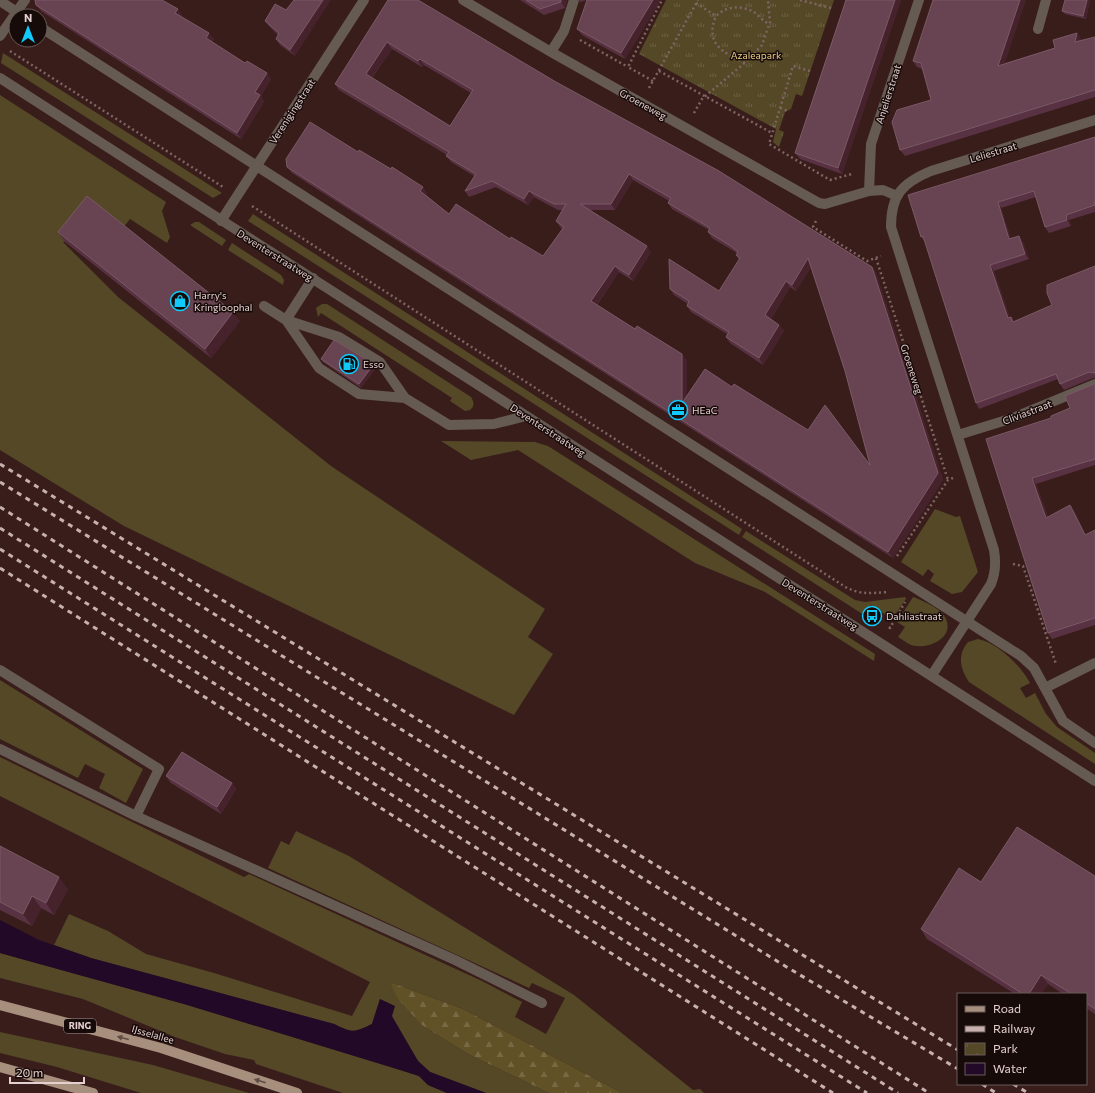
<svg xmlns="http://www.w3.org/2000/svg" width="1095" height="1093" font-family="Commissioner,sans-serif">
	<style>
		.green { fill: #544827 }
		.forest { fill: url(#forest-firs) }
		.park { fill: url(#park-tufts) }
		.water { fill: #220927 }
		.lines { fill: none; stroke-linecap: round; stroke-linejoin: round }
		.path { stroke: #7e6563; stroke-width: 2.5; stroke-dasharray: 2 3; stroke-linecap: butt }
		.service { stroke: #665b52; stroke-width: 10 }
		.minor { stroke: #665b52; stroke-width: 10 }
		.tertiary { stroke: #665b52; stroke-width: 10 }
		.primary { stroke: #a78f7e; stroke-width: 10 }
		.rail { stroke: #c6b1af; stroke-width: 3; stroke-dasharray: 5 5; stroke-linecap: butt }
		.wall { fill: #583242; fill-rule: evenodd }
		.shaded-wall { fill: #46222c }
		.building { fill: #684352; stroke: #7b5965; fill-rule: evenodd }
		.oneway { fill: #5f4d44 }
		.labels { text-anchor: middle; stroke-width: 3; stroke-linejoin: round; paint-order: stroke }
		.shield { fill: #170b0a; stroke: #a69593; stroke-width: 1 }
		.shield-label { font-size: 9px; font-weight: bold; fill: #e4d0ce }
		.park-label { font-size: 10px; fill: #e6cb85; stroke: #170b0a }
		.street-label { font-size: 10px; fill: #e4d0ce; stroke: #170b0a }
		.poi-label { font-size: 10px; fill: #e4d0ce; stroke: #170b0a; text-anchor: start }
	</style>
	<defs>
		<pattern id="forest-firs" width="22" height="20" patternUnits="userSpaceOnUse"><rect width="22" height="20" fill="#615126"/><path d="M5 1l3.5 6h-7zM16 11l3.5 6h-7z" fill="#786944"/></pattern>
		<pattern id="park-tufts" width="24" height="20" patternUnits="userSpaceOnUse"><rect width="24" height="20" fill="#544827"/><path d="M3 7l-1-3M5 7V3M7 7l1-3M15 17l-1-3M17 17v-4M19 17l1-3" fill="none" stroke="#6c6145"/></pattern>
	</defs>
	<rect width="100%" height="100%" fill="#391d1b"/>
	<path class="green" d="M 3,53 L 222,193 L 213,198 L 1,63 Z
		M 0,95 L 166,202 L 162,211 L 170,237 L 167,243 L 130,219 L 123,228 L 63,242 L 118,297 L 331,466 L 545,609 L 528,637 L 553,654 L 514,715 L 124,526 L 0,450 Z
		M 253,214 L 742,529 L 739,535 L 248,221 Z
		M 195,222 L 199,222 L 226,240 L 222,246 L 190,225 Z
		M 232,243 L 281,275 L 284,280 L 283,285 L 228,250 Z
		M 322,304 L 327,304 L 471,397 C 474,402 475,406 470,410 L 465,411 L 450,401 L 452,398 L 321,313 L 318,317 L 316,308 Z
		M 441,441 L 535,442 L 548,446 L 875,654 L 874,661 L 765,592 L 695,563 L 518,450 L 471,460 Z
		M 935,509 L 956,517 L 960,516 L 978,572 L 962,592 L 952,594 L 930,581 L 934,574 L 928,569 L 923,576 L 901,562 Z
		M 746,531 L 855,600 L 865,602 L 905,597 L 906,599 L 892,619 L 871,605 L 864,615 L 742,537 Z
		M 913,597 C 924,601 945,610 947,622 C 952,641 922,651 909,644 C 905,642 902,639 898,637 L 905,627 L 897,622 Z
		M 978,639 C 998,643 1021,666 1030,683 L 1020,688 L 1026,698 L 1035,693 L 1046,714 L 1057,727 L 1095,753 L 1095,764 L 969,682 C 960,669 957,655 968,642 Z
		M 0,680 L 143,769 L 126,803 L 99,788 L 105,774 L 85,764 L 78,778 L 0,739 Z
		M 0,757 L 244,877 L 249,874 L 482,981 L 522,1002 L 515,1017 L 546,1034 L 565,998 L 532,983 L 529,988 L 268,868 L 281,841 L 289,845 L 296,831 L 349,856 L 574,995 L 693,1090 L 700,1089 L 704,1093 L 622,1093 L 463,1009 L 390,982 L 423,1026 L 468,1054 L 549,1093 L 486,1093 L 430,1072 L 418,1061 L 380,999 L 372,1024 C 354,1033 352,1033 334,1024 L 91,958 L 54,945 L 69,914 L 108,931 L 146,954 L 214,973 L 352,1016 L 370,982 L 0,796 Z
		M 0,953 L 184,1004 L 397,1069 L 419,1076 L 428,1085 L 447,1093 L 343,1093 L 256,1064 L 254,1060 L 225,1054 L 175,1037 L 83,999 L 0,978 Z
		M 0,1032 L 153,1065 L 249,1093 L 141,1093 L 57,1067 L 0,1053 Z"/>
	<path class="forest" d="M 390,982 L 463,1009 L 622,1093 L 549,1093 L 468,1054 L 423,1026 L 398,999 Z"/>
	<path class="park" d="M 666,0 L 834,0 L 802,96 L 796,94 L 791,109 L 785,112 L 779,130 L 784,132 L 779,147 L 773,142 L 776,129 L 639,54 Z"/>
	<path class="water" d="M 0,920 L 39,940 L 91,958 L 334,1024 C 352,1033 354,1033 372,1024 L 380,999 L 395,1006 L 392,1016 L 418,1061 L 430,1072 L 486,1093 L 447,1093 L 428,1085 L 419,1076 L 397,1069 L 184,1004 L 0,953 Z"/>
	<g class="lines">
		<path class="path" d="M 800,0 L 831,8
			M 696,3 L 716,16
			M 580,40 L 628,67
			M 10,51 L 223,187
			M 745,63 C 724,53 704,44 716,16 C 726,6 741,5 754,12 C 759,16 763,21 769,24
			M 659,71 L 772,133
			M 810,71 L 793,66 L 769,144 L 830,180 L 852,174
			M 653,81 L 628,67 L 662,0
			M 649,88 L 698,0
			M 780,108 L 788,111
			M 694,113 L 702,99 L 748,60 L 762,45 L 770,22 L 768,0
			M 252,206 L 847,588 C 862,595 872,593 888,592
			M 816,221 L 813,227 L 867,261 L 881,256
			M 876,258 L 948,480
			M 897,556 L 948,480 L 953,478
			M 1013,564 L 1023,566 L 1056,664
			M 889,627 L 890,628 L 905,602"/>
		<path class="service" d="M 1038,29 L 1046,0
			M 264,306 L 286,320 L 313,278
			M 405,398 L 380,362 L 339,337 L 286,320 L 319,368 L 359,394 L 405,398 L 449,425 L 494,424 L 526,416
			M 0,670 L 159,769 L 136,816
			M 0,749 L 136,816 L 455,960 L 542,1003"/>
		<path class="minor" d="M 463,0 L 551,52 L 819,203 L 825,204 L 869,191 L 883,190 L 897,196
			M 0,1 L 23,16
			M 40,27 L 1021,656 L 1034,668 L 1063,721 L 1095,743
			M 0,36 L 25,0
			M 551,52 L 564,31 L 574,0
			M 869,191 L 871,144 L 919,0
			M 221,221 L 364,0
			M 958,435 L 1013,418 L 1095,384
			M 932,675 L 991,584 C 996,572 996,562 994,550 L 891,227 C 891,195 902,183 931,171 L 1095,120
			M 1045,688 L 1095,663"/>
		<path class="tertiary" d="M 0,78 L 1095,781"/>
		<path class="primary" d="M 0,1005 L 161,1048 L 297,1093
			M 0,1067 L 93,1093"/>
		<path class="rail" d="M 0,464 L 958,1050
			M 0,482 L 785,966 L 958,1069
			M 0,507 L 929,1093
			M 0,528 L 898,1093
			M 0,549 L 867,1093
			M 0,568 L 833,1093
			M 982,1084 L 996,1093
			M 1013,1084 L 1028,1093"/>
	</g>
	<path class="wall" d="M 388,0 L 556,82 L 872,267 L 876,273 L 943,480 L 893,558 L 292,173 L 287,167 L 427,193 L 426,195 L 449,214 L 510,239 L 543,256 L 562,229 L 560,227 L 556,221 L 562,210 L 558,210 L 534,197 L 528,205 L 496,187 L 469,197 L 465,191 L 474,176 L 451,162 L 446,156 L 447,155 L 339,90 L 335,84 ZM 392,49 L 422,67 L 424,65 L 471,93 L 450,126 L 372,78 ZM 633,180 L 669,201 L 668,203 L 672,209 L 709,230 L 708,232 L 712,238 L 737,253 L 736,255 L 739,260 L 719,291 L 670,289 L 674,295 L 688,304 L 687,306 L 691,312 L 727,334 L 726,337 L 730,343 L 763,365 L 784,331 L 779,325 L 771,319 L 790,287 L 796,291 L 811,267 L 845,371 L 870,465 L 732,387 L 687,397 L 687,360 L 635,329 L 597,305 L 619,272 L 633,281 L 651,252 L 590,210 L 615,210 Z
		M 520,0 L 567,0 L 565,8 L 544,15 Z
		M 578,0 L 587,0 L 580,2 Z
		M 587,0 L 660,0 L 659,3 L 625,59 L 582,35 L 577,29 Z
		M 846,0 L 901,0 L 842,174 L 800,159 L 795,153 Z
		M 1090,0 L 1086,19 L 1065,14 L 1062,11 Z
		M 275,4 L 295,56 L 280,45 L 276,39 L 278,35 L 269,26 L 265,21 Z
		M 36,5 L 182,15 L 181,16 L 214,39 L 212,42 L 245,63 L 267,73 L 271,79 L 261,96 L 264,102 L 241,139 L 41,11 Z
		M 1077,33 L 1081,39 L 1081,41 L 1095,37 L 1095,97 L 905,156 L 900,150 L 931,100 L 922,69 L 917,67 L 913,61 L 1005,63 L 1055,48 Z
		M 1095,137 L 1095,212 L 1069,220 L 1071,226 L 1049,233 L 1045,227 L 1036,197 L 1001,208 L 1011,239 L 1023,242 L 1029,259 L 994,271 L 1010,318 L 1014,322 L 1052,305 L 1095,266 L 1095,378 L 1093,378 L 1064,390 L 1060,384 L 1058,379 L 979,409 L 976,403 L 925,242 L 921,237 Z
		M 58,232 L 240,321 L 211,358 L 64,241 Z
		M 321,359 L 376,368 L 361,388 L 323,362 Z
		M 1095,383 L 1095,465 L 1036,484 L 1048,517 L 1074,511 L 1086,535 L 1095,530 L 1095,625 L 1052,639 L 1048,633 L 1010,515 L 1051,418 L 1070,408 Z
		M 166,776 L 232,783 L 236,789 L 221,814 L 171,783 Z
		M 0,846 L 68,889 L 54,915 L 41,908 L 32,926 L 0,910 Z
		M 1095,876 L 1095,1014 L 1086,1008 L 1086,994 L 1063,994 L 1048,984 L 1041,994 L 1015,994 L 927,939 L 921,929 L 981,882 Z"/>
	<path class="shaded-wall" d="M 323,0 L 331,0 L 295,56 L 290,50 Z
		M 561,0 L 567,0 L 565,8 L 561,2 Z
		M 653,0 L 660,0 L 659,3 L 625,59 L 621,53 Z
		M 895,0 L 901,0 L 842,174 L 838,168 Z
		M 1020,0 L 1026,0 L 1002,72 L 998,66 Z
		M 1087,0 L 1090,0 L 1086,19 L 1083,16 Z
		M 178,9 L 182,15 L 180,19 L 175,13 Z
		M 209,33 L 214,39 L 211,45 L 206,38 Z
		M 1077,33 L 1081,39 L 1079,49 L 1075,42 Z
		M 387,42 L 392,49 L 370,80 L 366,74 Z
		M 420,59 L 424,65 L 422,67 L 418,61 Z
		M 267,73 L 271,79 L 261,96 L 264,102 L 241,139 L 237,133 L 255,92 Z
		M 629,174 L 633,180 L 615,210 L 611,204 Z
		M 423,187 L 427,193 L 425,197 L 420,191 Z
		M 529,191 L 534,197 L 528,205 L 524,199 Z
		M 998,202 L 1001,208 L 1013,245 L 1009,239 Z
		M 1066,215 L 1069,220 L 1071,226 L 1067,220 Z
		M 1019,236 L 1023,242 L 1029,259 L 1025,254 Z
		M 647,246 L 651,252 L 633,281 L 629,275 Z
		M 808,258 L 812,265 L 796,291 L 792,285 Z
		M 990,265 L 994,271 L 1012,324 L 1008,318 Z
		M 615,266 L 619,272 L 595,307 L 591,301 Z
		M 872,267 L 876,273 L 943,480 L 893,558 L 888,552 Z
		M 786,281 L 790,287 L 769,322 L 765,315 Z
		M 233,312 L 240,321 L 211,358 L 205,349 Z
		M 779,325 L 784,331 L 763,365 L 759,358 Z
		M 682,354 L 687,360 L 687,409 L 682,403 Z
		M 374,364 L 376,368 L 361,388 L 359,384 Z
		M 1032,478 L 1036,484 L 1050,523 L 1046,518 Z
		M 1070,505 L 1074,511 L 1089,540 L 1085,535 Z
		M 232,783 L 236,789 L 221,814 L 217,807 Z
		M 59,877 L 68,889 L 54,915 L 46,903 Z
		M 32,896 L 41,908 L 32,926 L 23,914 Z
		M 1041,975 L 1048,984 L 1041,994 L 1029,994 Z"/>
	<path class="building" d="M 35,0 L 162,0 L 178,9 L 175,13 L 209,33 L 206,38 L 245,63 L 247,61 L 267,73 L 255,92 L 260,95 L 237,133 L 36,5 Z
		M 294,0 L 323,0 L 290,50 L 276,39 L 279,33 L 265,21 L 275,4 L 286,10 Z
		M 388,0 L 418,0 L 556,82 L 719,171 L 872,267 L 938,473 L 888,552 L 287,167 L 286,159 L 310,122 L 358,152 L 359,150 L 391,169 L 392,167 L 423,187 L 420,191 L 449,214 L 456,204 L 510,239 L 511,237 L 543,256 L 564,227 L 556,221 L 566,204 L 554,204 L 529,191 L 524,199 L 492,181 L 465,191 L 476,174 L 446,156 L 449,152 L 335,84 ZM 387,42 L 418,61 L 420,59 L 473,90 L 450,126 L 366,74 ZM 629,174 L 671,198 L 668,203 L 710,228 L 708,232 L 731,246 L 738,252 L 736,255 L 740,258 L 719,291 L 669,259 L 670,289 L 689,301 L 687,306 L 729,332 L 726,337 L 759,358 L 779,325 L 765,315 L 786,281 L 792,285 L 808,258 L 845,371 L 870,465 L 825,405 L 808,430 L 734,384 L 732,387 L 705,369 L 682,403 L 682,354 L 637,326 L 635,329 L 591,301 L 615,266 L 629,275 L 647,246 L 580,204 L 611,204 Z
		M 526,0 L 561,0 L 561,2 L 540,9 Z
		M 587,0 L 653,0 L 621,53 L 577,29 Z
		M 846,0 L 895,0 L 838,168 L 795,153 Z
		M 933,0 L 1020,0 L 998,66 L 1055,48 L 1053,40 L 1077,33 L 1075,42 L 1095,37 L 1095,90 L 900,150 L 892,122 L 897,110 L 931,100 L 921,63 L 913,61 Z
		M 1065,0 L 1087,0 L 1083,16 L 1062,11 Z
		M 1095,137 L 1095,202 L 1094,203 L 1095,205 L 1066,215 L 1067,220 L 1045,227 L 1034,191 L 998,202 L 1009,239 L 1019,236 L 1025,254 L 990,265 L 1008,318 L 1011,317 L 1013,322 L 1052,305 L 1047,293 L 1047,285 L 1095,266 L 1095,373 L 1089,372 L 1060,384 L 1056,374 L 976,403 L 923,236 L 921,237 L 908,195 Z
		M 87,196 L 233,312 L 205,349 L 58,232 Z
		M 334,340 L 374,364 L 359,384 L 321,359 Z
		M 1095,383 L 1095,459 L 1032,478 L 1046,518 L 1070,505 L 1085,535 L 1095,530 L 1095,618 L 1048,633 L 1010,515 L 986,439 L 1051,418 L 1051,416 L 1070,408 L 1065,396 L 1094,384 Z
		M 182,752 L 232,783 L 217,807 L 166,776 Z
		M 1017,827 L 1095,876 L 1095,1009 L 1086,1003 L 1086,994 L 1072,994 L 1041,975 L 1029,994 L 1023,994 L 921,929 L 959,868 L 981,882 Z
		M 0,846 L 59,877 L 46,903 L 32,896 L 23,914 L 0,902 Z"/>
	<defs><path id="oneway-solid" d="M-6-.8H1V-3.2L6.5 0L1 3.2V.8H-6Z"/></defs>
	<g class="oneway">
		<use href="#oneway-solid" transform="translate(123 1038) rotate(-165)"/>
		<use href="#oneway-solid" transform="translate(260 1081) rotate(-162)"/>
	</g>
	<defs>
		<g id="shop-ring" transform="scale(1)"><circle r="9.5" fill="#170b0a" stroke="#0fcafa" stroke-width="1.5"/><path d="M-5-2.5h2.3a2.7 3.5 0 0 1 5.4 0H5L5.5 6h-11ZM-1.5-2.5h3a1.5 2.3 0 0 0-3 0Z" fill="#0fcafa"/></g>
		<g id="fuel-ring" transform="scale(1)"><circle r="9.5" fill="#170b0a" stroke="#0fcafa" stroke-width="1.5"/><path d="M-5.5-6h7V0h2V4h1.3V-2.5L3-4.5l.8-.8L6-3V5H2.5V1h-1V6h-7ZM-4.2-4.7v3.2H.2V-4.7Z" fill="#0fcafa"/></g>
		<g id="office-ring" transform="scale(1)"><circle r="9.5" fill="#170b0a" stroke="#0fcafa" stroke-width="1.5"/><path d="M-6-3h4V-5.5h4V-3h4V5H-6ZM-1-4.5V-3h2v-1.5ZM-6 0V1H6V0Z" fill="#0fcafa"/></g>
		<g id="bus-ring" transform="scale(1)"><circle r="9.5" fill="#170b0a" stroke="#0fcafa" stroke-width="1.5"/><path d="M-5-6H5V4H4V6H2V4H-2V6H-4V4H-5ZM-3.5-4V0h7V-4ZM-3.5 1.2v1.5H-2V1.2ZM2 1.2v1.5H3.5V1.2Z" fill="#0fcafa"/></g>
	</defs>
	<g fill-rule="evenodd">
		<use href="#shop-ring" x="180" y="301"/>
		<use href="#fuel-ring" x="349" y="364"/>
		<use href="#office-ring" x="678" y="410"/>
		<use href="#bus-ring" x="872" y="616"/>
	</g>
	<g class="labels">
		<rect class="shield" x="64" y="1019" width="32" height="14" rx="3"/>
		<g class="shield-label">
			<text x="80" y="1029">RING</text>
		</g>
		<g class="park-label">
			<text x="756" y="59">Azaleapark</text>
		</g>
		<g class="street-label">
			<text transform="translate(888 94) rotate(-72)" y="4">Anjelierstraat</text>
			<text transform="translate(643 104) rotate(29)" y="4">Groeneweg</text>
			<text transform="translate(292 111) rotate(-57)" y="4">Verenigingstraat</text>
			<text transform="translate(993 152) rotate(-17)" y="4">Leliestraat</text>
			<text transform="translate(275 255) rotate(32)" y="4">Deventerstraatweg</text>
			<text transform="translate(912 369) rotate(72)" y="4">Groeneweg</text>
			<text transform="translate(1027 412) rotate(-21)" y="4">Cliviastraat</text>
			<text transform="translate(548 430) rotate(33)" y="4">Deventerstraatweg</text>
			<text transform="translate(820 604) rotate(32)" y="4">Deventerstraatweg</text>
			<text transform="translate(153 1034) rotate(16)" y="4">IJsselallee</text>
		</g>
		<g class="poi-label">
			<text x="194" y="299">Harry's<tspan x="194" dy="12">Kringloophal</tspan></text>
			<text x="363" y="368">Esso</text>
			<text x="692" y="414">HEaC</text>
			<text x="886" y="620">Dahliastraat</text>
		</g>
	</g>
	<rect x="957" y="993" width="130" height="92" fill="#170b0a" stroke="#695a58"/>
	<rect x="965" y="1006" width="20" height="6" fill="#a78f7e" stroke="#695a58"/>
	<text x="993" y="1013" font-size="12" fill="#e4d0ce">Road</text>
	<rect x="965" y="1026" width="20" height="6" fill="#c6b1af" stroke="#695a58"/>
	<text x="993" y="1033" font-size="12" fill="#e4d0ce">Railway</text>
	<rect x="965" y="1043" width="20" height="12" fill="url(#park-tufts)" stroke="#695a58"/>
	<text x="993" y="1053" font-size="12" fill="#e4d0ce">Park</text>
	<rect x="965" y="1063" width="20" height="12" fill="#220927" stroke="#695a58"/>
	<text x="993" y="1073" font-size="12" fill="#e4d0ce">Water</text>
	<g transform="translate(28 28)"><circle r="19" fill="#170b0a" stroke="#695a58"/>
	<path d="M0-3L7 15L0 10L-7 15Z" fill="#0fcafa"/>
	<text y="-6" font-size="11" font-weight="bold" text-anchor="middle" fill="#e4d0ce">N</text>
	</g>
	<path d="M10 1077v6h74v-6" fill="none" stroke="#e4d0ce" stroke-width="2"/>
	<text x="16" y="1077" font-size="12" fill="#e4d0ce" stroke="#170b0a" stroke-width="3" paint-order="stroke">20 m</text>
</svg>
